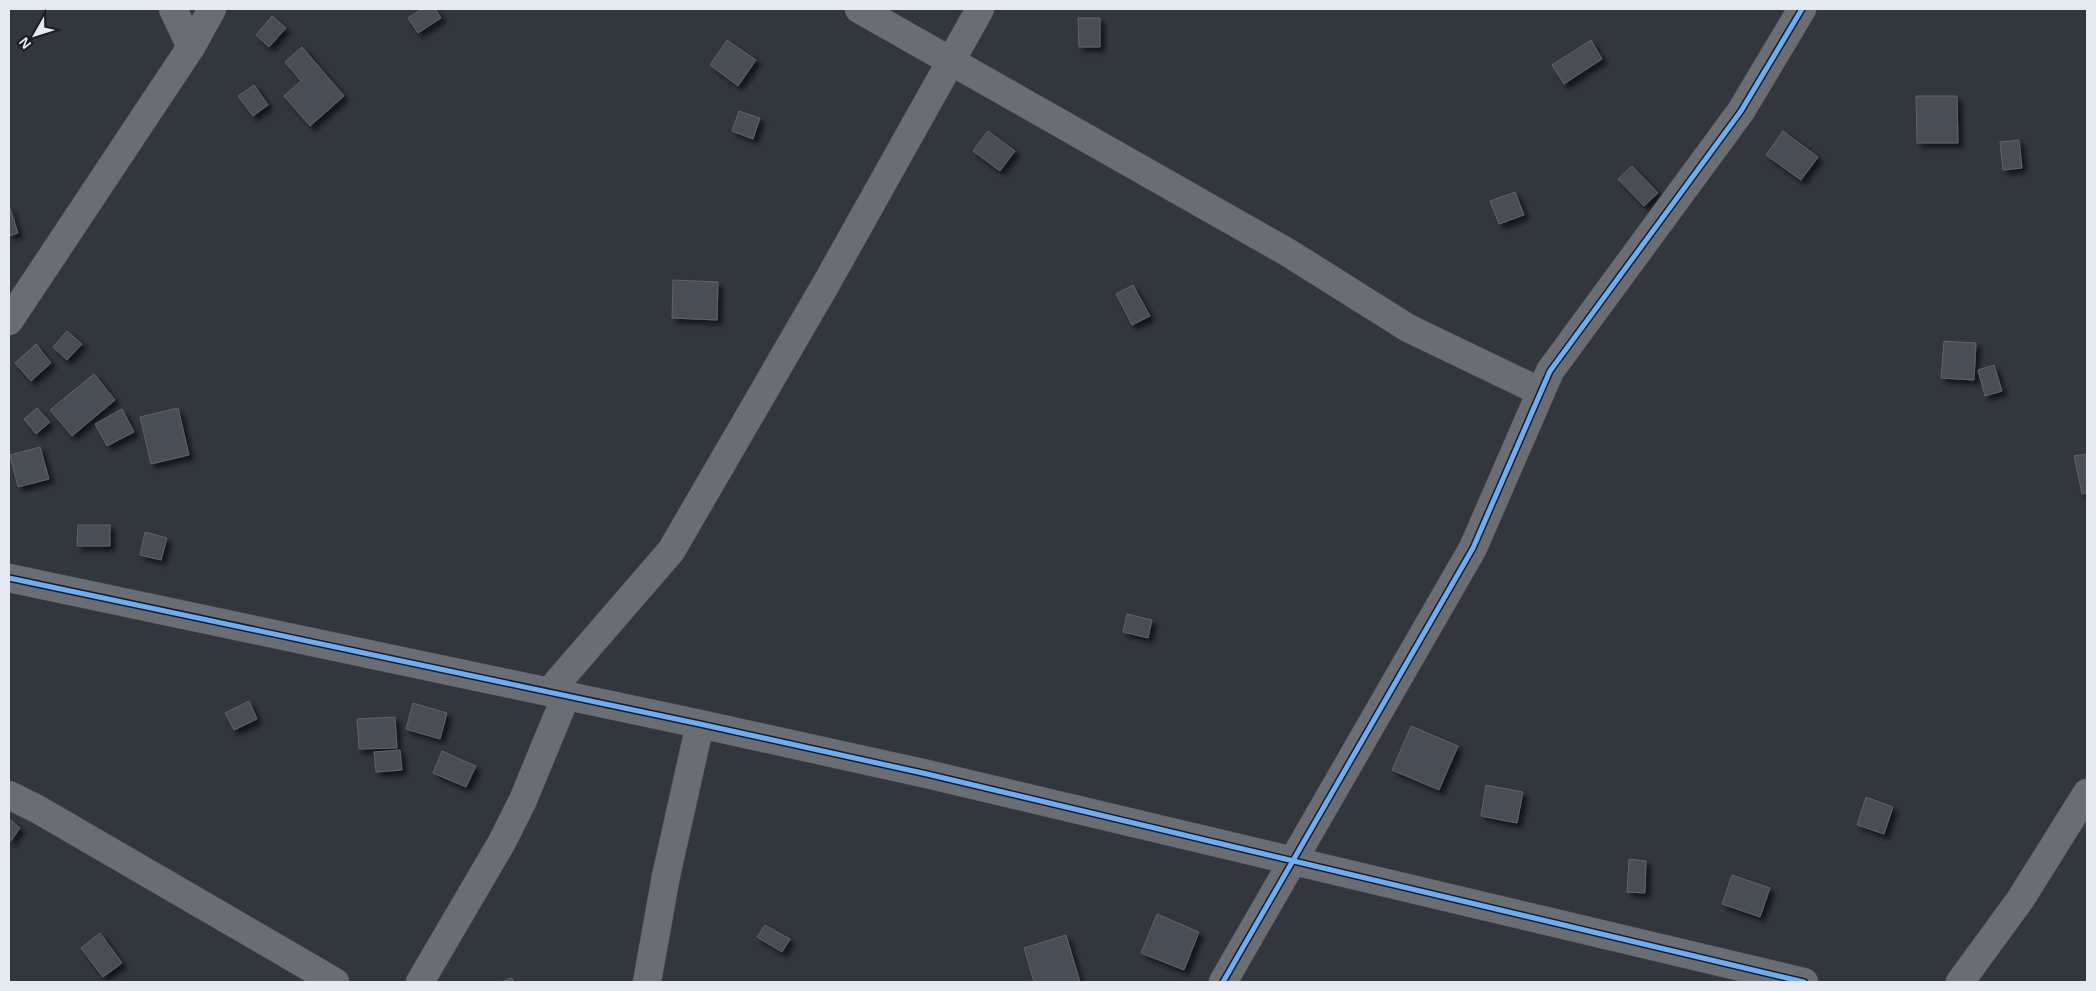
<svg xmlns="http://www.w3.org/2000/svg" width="2096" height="991" font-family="Helvetica,sans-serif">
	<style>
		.building { fill: #4a4e54; stroke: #5f6368; filter: url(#shadow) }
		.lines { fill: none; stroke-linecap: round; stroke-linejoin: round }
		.minor-casing { stroke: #4f5359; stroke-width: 29 }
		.minor { stroke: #6a6d73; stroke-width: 28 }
		.cycleway-casing { stroke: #191c22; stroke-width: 8 }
		.cycleway { stroke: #6dadf4; stroke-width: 5 }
	</style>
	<defs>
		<filter id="shadow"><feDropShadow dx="4.5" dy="4.5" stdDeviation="2.5" flood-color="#0009"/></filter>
	</defs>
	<rect width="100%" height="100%" fill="#32363d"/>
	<path class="building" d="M 422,9 L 435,9 L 441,18 L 418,33 L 408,18 Z
		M 272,16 L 286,28 L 269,47 L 256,35 Z
		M 1078,18 L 1100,18 L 1100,47 L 1079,47 Z
		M 727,40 L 756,60 L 738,86 L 710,65 Z
		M 1591,40 L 1602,59 L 1564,84 L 1552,65 Z
		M 302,47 L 344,96 L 310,126 L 284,96 L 301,81 L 285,62 Z
		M 254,85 L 268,105 L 253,116 L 238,96 Z
		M 1916,96 L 1957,96 L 1958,143 L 1917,143 Z
		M 739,111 L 760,118 L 753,139 L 732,131 Z
		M 988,131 L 1015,151 L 1000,171 L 973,151 Z
		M 1783,131 L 1818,157 L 1801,180 L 1766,155 Z
		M 2019,140 L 2022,168 L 2003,170 L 2000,142 Z
		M 1632,166 L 1658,193 L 1644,206 L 1618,179 Z
		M 1515,192 L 1524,215 L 1499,224 L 1490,201 Z
		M 9,205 L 18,233 L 9,236 Z
		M 673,280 L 718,282 L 717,320 L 672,318 Z
		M 1133,285 L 1150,316 L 1132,325 L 1116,294 Z
		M 67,331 L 82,344 L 67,360 L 53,347 Z
		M 1944,341 L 1976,343 L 1974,380 L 1941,378 Z
		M 36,344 L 51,363 L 31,381 L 15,363 Z
		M 1994,365 L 2002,391 L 1985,396 L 1978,370 Z
		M 94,374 L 115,400 L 72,436 L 50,410 Z
		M 37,408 L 50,422 L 36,434 L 24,419 Z
		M 178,408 L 189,455 L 151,464 L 140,417 Z
		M 122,409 L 134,432 L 107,446 L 95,424 Z
		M 40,447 L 49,479 L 18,487 L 10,455 Z
		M 2087,454 L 2087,493 L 2082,494 L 2074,456 Z
		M 78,525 L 110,525 L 110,546 L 77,546 Z
		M 145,532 L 167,538 L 161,560 L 140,555 Z
		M 1127,614 L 1152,620 L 1148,638 L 1123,632 Z
		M 249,701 L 257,719 L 234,730 L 225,713 Z
		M 413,703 L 447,713 L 440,739 L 406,729 Z
		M 395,717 L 397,748 L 359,749 L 357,719 Z
		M 1411,726 L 1458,746 L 1439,790 L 1392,770 Z
		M 400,750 L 402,770 L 376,772 L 374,752 Z
		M 442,751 L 476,766 L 466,787 L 433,773 Z
		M 1486,785 L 1523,792 L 1517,823 L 1481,816 Z
		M 1866,797 L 1893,807 L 1884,834 L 1857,825 Z
		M 9,819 L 20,828 L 10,842 L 9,842 Z
		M 1629,859 L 1646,861 L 1645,893 L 1627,892 Z
		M 1732,875 L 1770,888 L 1760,917 L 1722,904 Z
		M 1157,914 L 1199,932 L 1184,970 L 1141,953 Z
		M 765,925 L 790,939 L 782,952 L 757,937 Z
		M 100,933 L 122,963 L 103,977 L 81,948 Z
		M 1066,935 L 1080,982 L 1034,982 L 1024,948 Z
		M 512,978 L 514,982 L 501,982 Z"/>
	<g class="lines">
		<g class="minor-casing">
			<path id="minor" d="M 173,9 L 191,47
				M 859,9 L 1287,252 L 1408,328 L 1541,392
				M 9,321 L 191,47 L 212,9
				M 9,578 L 700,724 L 927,774 L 1804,982
				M 549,692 L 671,551 L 826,284 L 980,9
				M 9,795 L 39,810 L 335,982
				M 420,982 L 502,842 L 523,800 L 566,696
				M 647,982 L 666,876 L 700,724
				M 1223,982 L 1473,548 L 1550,371 L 1741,111 L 1802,9
				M 1960,982 L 2020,900 L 2087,793"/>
		</g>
		<use href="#minor" class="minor"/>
		<g class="cycleway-casing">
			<path id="cycleway" d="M 9,578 L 700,724 L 927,774 L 1804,982
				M 1223,982 L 1473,548 L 1550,371 L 1741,111 L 1802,9"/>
		</g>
		<use href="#cycleway" class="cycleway"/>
	</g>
	<rect width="2096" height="991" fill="none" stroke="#e5eaf2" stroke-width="20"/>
	<g transform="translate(35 35) rotate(231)" stroke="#191c22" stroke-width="4" paint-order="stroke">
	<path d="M0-4L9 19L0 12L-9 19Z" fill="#e5eaf2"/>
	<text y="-8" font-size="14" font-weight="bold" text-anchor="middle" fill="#e5eaf2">N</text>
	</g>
</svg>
